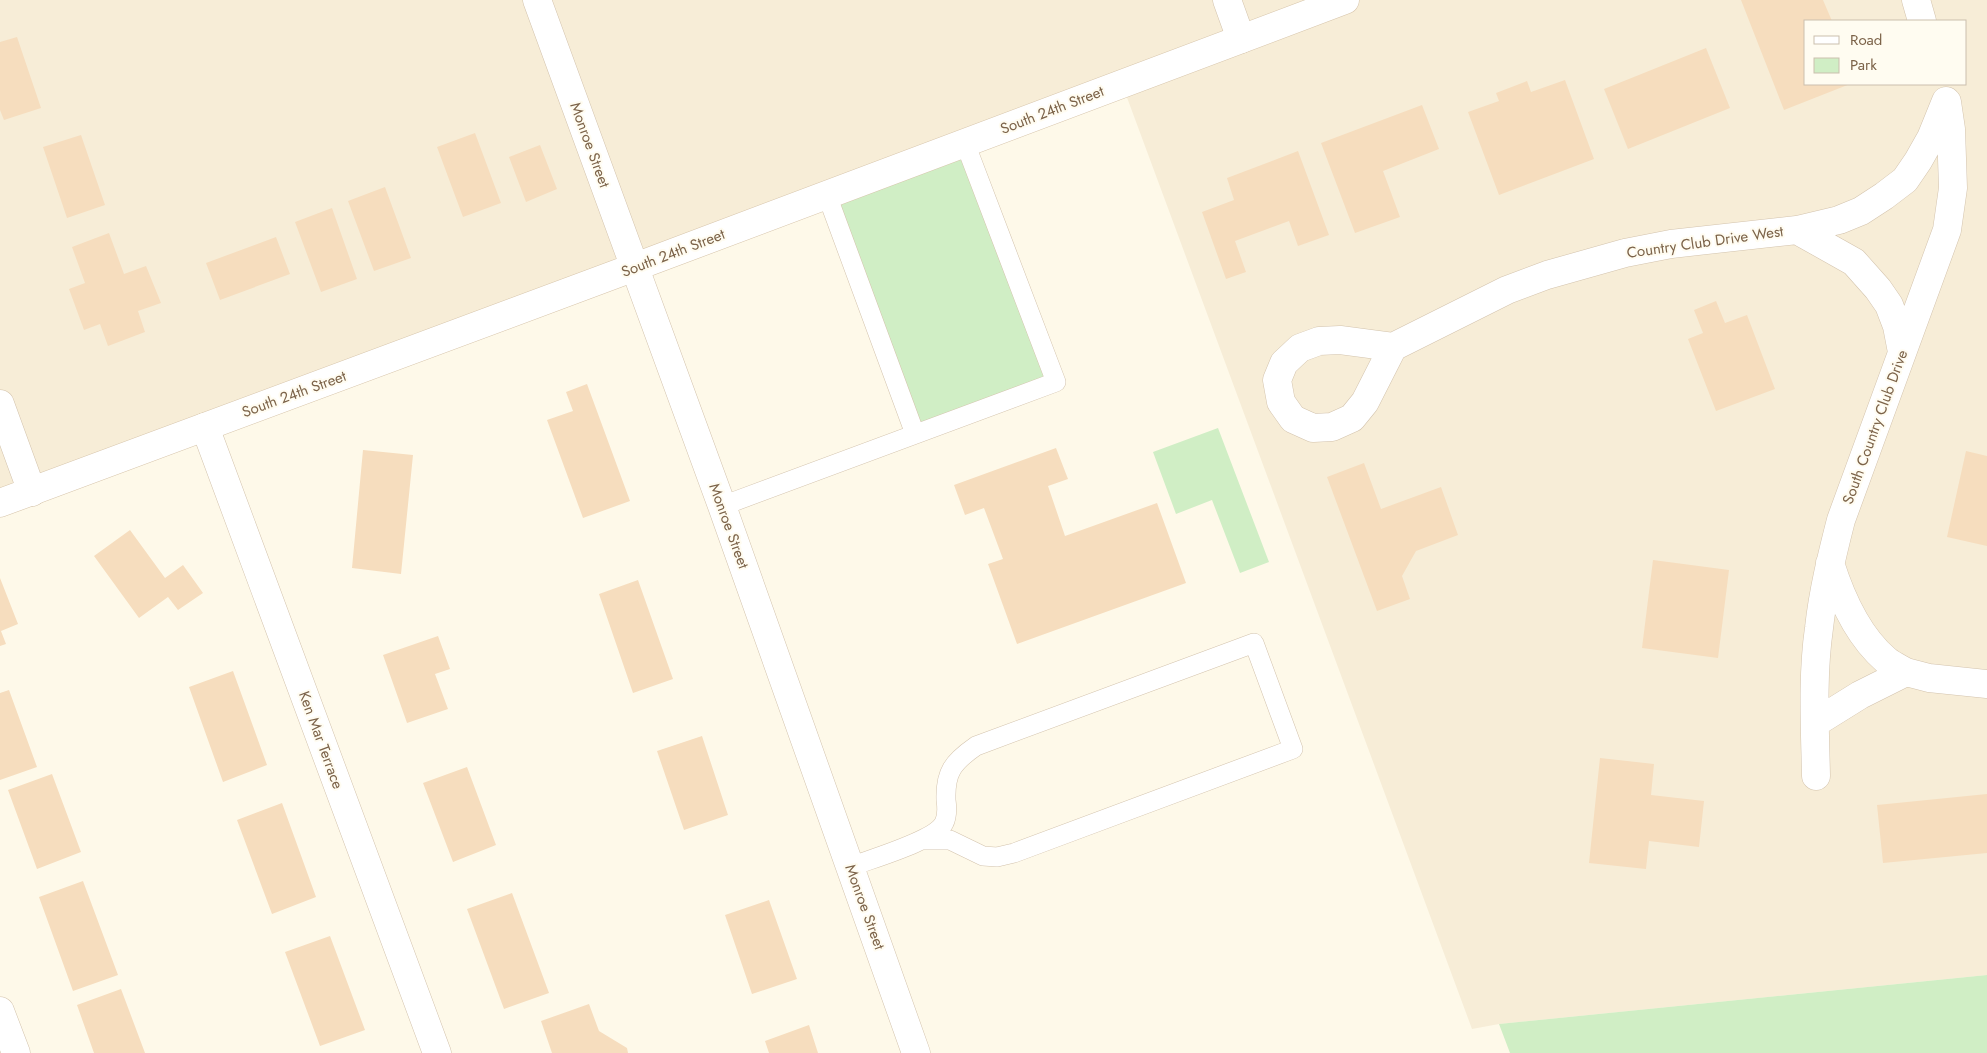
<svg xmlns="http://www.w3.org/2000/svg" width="1987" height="1053" font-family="Jost,sans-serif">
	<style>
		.residential { fill: #f7edd7; fill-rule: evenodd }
		.green { fill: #d0eec5 }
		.building { fill: #f6ddbe }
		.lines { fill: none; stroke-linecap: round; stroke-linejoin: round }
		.lane-casing { stroke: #d3c3ad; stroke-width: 20 }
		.street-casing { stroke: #d3c3ad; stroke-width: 29 }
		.secondary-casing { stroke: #d6c4aa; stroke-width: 29 }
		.lane { stroke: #fff; stroke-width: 19 }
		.street { stroke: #fff; stroke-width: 28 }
		.secondary { stroke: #fff; stroke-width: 28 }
		.labels { text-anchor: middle; stroke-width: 4; stroke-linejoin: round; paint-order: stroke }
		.street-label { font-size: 15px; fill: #7c6349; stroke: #fffcf1 }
	</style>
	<rect width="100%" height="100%" fill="#fef9e9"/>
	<path class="residential" d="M 0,0 L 1987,0 L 1987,975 L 1499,1024 L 1472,1029 L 1122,84 L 0,503 ZM 1806,21 L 1966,21 L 1966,84 L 1806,84 Z"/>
	<path class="green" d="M 965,143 L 1056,382 L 915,434 L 827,195 Z
		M 1218,428 L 1269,562 L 1240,573 L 1212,500 L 1176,514 L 1153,452 Z
		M 1987,975 L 1987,1053 L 1510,1053 L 1499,1024 Z"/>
	<path class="building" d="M 1741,0 L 1823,0 L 1832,21 L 1806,21 L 1806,84 L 1850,84 L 1784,110 Z
		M 17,37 L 41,108 L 4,120 L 0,110 L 0,42 Z
		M 1706,48 L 1730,108 L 1628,149 L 1604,89 Z
		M 1565,80 L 1594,159 L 1499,195 L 1468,112 L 1499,101 L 1496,93 L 1527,81 L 1531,92 Z
		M 1422,105 L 1439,149 L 1383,171 L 1400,217 L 1355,233 L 1321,143 Z
		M 475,133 L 501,203 L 463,217 L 437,147 Z
		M 81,135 L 105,205 L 67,218 L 43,147 Z
		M 540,145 L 557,189 L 526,202 L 509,157 Z
		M 1298,151 L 1329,235 L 1298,246 L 1289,221 L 1235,241 L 1246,272 L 1226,279 L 1202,212 L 1234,200 L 1227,178 Z
		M 385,187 L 411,258 L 374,271 L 348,201 Z
		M 332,208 L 357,279 L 321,292 L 295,222 Z
		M 109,233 L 124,274 L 146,266 L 161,303 L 138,311 L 145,332 L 108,346 L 100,324 L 84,330 L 69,289 L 85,283 L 72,247 Z
		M 276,237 L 290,274 L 220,300 L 206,263 Z
		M 1716,301 L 1725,323 L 1747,315 L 1775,389 L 1716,411 L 1688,339 L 1703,333 L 1694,310 Z
		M 587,384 L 630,501 L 583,518 L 547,420 L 573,411 L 566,392 Z
		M 1056,448 L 1068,479 L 1048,486 L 1065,536 L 1157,503 L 1186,583 L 1017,644 L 988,564 L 1003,559 L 984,508 L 965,515 L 954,485 Z
		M 363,450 L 413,455 L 401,574 L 352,568 Z
		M 1966,451 L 1987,456 L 1987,546 L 1947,537 Z
		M 1364,463 L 1381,509 L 1441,487 L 1458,535 L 1416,551 L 1402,576 L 1410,599 L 1377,611 L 1327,477 Z
		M 130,530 L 165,578 L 183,565 L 203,593 L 178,610 L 168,597 L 139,618 L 94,556 Z
		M 1653,560 L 1729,570 L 1718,658 L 1642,648 Z
		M 0,578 L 18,624 L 1,631 L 6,644 L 0,646 Z
		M 638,580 L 673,679 L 633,693 L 599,594 Z
		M 438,636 L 450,669 L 435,674 L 448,709 L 407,723 L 383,655 Z
		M 233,671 L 267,765 L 223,782 L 189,687 Z
		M 9,690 L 37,767 L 0,780 L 0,693 Z
		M 702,736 L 728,815 L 684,830 L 657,751 Z
		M 1600,758 L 1654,764 L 1651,795 L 1704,801 L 1699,847 L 1649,841 L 1646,869 L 1589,863 Z
		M 467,767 L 496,845 L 453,862 L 423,783 Z
		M 52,774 L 81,852 L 37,869 L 8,790 Z
		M 1987,794 L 1987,853 L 1883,863 L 1877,805 Z
		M 282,803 L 316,897 L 272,914 L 237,820 Z
		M 83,881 L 118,975 L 73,991 L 39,897 Z
		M 512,893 L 549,993 L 504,1009 L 467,909 Z
		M 769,900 L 797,979 L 752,994 L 725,915 Z
		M 330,936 L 365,1030 L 320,1046 L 285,952 Z
		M 121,989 L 145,1053 L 94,1053 L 77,1005 Z
		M 589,1004 L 599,1031 L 627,1048 L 628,1053 L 552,1053 L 541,1021 Z
		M 809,1025 L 818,1053 L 769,1053 L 765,1041 Z"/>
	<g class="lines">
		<g class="lane-casing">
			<path id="lane" d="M 827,195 L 915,434
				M 722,506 L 1056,382 L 965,143
				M 850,867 C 870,859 935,841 944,823 C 947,817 947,807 946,800 C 945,772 953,762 976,746 L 1254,643 L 1293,749 L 1014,853 L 997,857 L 983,856 L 950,840 L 922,840"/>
		</g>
		<g class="street-casing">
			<path id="street" d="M 537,0 L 722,506 L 916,1053
				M 1227,0 L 1241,39
				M 1916,0 L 1922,21
				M 1797,230 L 1854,262 L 1878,289 L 1889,305 L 1897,326 L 1902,352
				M 1393,347 L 1340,340 L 1319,341 L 1300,348 L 1284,363 L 1277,380 L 1281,402 L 1293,419 L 1313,428 L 1332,427 L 1352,418 L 1365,402 L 1393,347 L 1507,290 L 1547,275 L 1625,253 L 1671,244 L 1797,230 L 1839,220 L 1861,211 L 1884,196 L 1905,180 L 1918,161 L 1931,138 L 1946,101
				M 0,404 L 32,492
				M 205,427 L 437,1053
				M 1830,563 C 1841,598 1858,636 1886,660 C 1892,665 1899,668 1906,672
				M 1815,723 L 1860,695 L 1906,672 L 1929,678 L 1987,684
				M 1816,776 C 1815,727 1812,677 1819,628 C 1823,591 1832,555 1841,520 L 1947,230 L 1953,188 L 1951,129 L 1947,102
				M 0,1011 L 16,1053"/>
		</g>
		<g class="secondary-casing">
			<path id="secondary" d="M 0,503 L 635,267 L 1345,0"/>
		</g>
		<use href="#lane" class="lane"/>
		<use href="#street" class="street"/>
		<use href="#secondary" class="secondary"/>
	</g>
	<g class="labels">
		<g class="street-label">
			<text transform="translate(1052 110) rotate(-21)" y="5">South 24th Street</text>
			<text transform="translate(590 145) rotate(70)" y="5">Monroe Street</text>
			<text transform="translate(1705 242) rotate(-8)" y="5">Country Club Drive West</text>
			<text transform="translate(673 253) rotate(-21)" y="5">South 24th Street</text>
			<text transform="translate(294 394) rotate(-20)" y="5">South 24th Street</text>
			<text transform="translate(1875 427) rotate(-70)" y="5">South Country Club Drive</text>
			<text transform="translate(729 526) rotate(70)" y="5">Monroe Street</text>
			<text transform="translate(321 740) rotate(70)" y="5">Ken Mar Terrace</text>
			<text transform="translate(865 907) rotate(70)" y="5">Monroe Street</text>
		</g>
	</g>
	<rect x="1804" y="20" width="162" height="65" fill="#fffcf1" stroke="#cbbfae"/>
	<rect x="1814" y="36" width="25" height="8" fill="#ffffff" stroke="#cbbfae"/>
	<text x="1850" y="45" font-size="15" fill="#7c6349">Road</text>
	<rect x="1814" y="58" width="25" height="15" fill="#d0eec5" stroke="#cbbfae"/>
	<text x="1850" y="70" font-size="15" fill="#7c6349">Park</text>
</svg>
